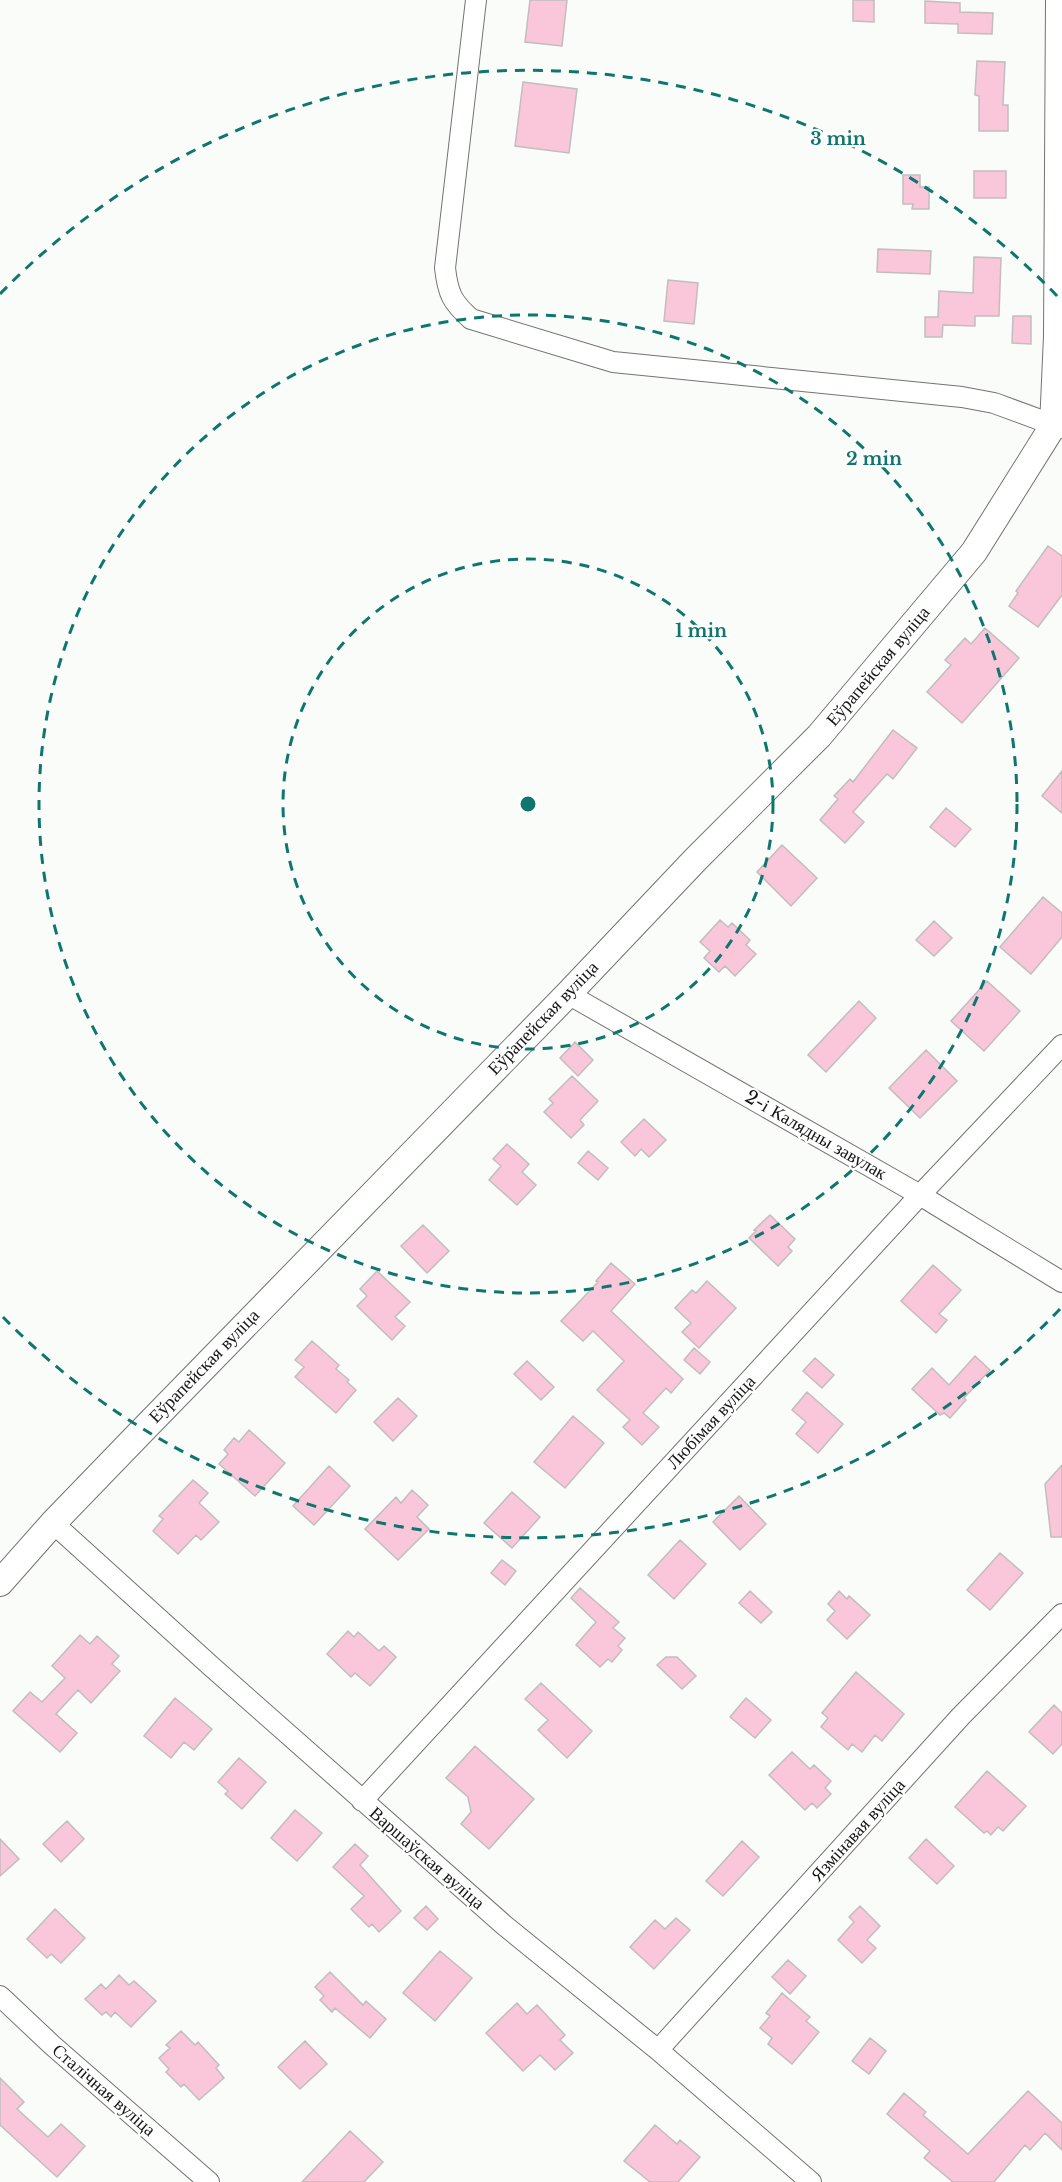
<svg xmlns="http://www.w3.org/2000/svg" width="1062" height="2182" font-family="'Libre Baskerville',serif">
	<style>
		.building { fill: #fac6d9; stroke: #c2bdbe; stroke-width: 1.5 }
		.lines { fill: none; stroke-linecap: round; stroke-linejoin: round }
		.minor-casing { stroke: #727471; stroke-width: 22 }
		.tertiary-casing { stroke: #727471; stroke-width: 28 }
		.minor { stroke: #fff; stroke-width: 20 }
		.tertiary { stroke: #fff; stroke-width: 26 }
		.ring { fill: none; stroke: #0f766e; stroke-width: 3; stroke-dasharray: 10 8 }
		.labels { text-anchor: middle; stroke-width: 4.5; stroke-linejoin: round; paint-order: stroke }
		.street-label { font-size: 18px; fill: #131413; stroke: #fff }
		.centre { fill: #0f766e; stroke: #fff; stroke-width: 3 }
		.ring-label { font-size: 18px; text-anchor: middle; font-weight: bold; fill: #0f766e; stroke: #fff; stroke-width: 4.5; stroke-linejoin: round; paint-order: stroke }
	</style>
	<rect width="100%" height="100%" fill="#f9fcf9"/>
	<path class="building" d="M 530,0 L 567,0 L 562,46 L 525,42 Z
		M 853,0 L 874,0 L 874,22 L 853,21 Z
		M 925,1 L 960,3 L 960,12 L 993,13 L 992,34 L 958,33 L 958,24 L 925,23 Z
		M 977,61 L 1005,62 L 1003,105 L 1008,105 L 1008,131 L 979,131 L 979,96 L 975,95 Z
		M 523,82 L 577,89 L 569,153 L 515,146 Z
		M 974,171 L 1006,171 L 1006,198 L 974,198 Z
		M 903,175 L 920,175 L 920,187 L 929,187 L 929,209 L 912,209 L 913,204 L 903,204 Z
		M 878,249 L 931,251 L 930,274 L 877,272 Z
		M 974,257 L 1001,258 L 999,316 L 975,316 L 975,326 L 943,325 L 942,337 L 925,337 L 925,317 L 938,317 L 939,291 L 973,293 Z
		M 668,280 L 698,283 L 694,324 L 664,321 Z
		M 1013,316 L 1031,316 L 1031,344 L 1012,343 Z
		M 1048,546 L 1062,556 L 1062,595 L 1038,627 L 1009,606 L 1018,593 L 1016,591 Z
		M 985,628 L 1019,658 L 962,723 L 927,692 L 951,665 L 945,660 L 965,638 L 971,644 Z
		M 893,730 L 917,748 L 893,779 L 887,774 L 853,812 L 864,822 L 845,843 L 820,820 L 838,799 L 834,796 L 850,779 L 853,782 Z
		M 1062,771 L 1062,813 L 1042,796 Z
		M 946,808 L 971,829 L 955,847 L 930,827 Z
		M 782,845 L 817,878 L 791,906 L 757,872 Z
		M 1043,897 L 1062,913 L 1062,937 L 1031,974 L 1000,947 Z
		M 720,920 L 728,927 L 732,923 L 750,940 L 746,945 L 756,954 L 735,976 L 725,966 L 719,972 L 704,958 L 710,951 L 700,942 Z
		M 934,921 L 952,938 L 934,956 L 916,940 Z
		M 987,981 L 1020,1011 L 984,1051 L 951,1021 Z
		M 859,1001 L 876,1018 L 826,1072 L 808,1055 Z
		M 575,1042 L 593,1060 L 578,1076 L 560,1058 Z
		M 926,1050 L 957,1081 L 920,1118 L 889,1088 Z
		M 572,1076 L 598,1101 L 580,1120 L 584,1125 L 571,1138 L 544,1112 L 553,1103 L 549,1099 Z
		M 644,1119 L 666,1140 L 649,1157 L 641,1149 L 635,1156 L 621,1142 Z
		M 507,1144 L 529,1164 L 522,1172 L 536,1185 L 517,1205 L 489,1180 L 501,1166 L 493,1159 Z
		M 588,1151 L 608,1168 L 598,1180 L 578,1163 Z
		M 770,1215 L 795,1239 L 788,1247 L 792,1251 L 778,1266 L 749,1238 L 756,1231 L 754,1230 Z
		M 423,1225 L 449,1251 L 427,1273 L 401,1246 Z
		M 611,1263 L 635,1284 L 611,1311 L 683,1379 L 671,1393 L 666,1388 L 643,1413 L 659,1427 L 642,1445 L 623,1427 L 630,1420 L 597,1390 L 624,1361 L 593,1331 L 583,1341 L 561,1321 L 598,1282 L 596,1281 Z
		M 933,1265 L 961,1290 L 939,1314 L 947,1320 L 936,1333 L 901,1301 Z
		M 377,1271 L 410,1302 L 395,1317 L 405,1326 L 392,1340 L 357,1306 L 367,1296 L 360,1289 Z
		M 707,1281 L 736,1308 L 699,1348 L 682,1332 L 691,1323 L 675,1308 L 692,1290 L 696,1293 Z
		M 312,1341 L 339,1365 L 336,1369 L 349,1380 L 347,1382 L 356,1390 L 336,1413 L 295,1377 L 304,1367 L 295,1360 Z
		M 694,1348 L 710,1362 L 700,1374 L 684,1360 Z
		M 975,1356 L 990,1370 L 964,1398 L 966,1400 L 950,1418 L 944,1413 L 940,1415 L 912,1389 L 932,1368 L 949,1385 Z
		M 815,1358 L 834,1375 L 822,1388 L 803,1371 Z
		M 527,1361 L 554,1387 L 541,1400 L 514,1374 Z
		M 807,1392 L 843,1424 L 818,1453 L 796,1434 L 806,1422 L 792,1410 Z
		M 398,1398 L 417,1416 L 393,1441 L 374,1422 Z
		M 573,1416 L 604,1443 L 565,1488 L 534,1462 Z
		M 249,1430 L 285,1463 L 255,1496 L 219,1464 L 228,1454 L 224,1450 L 234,1438 L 239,1442 Z
		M 1062,1465 L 1062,1537 L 1051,1537 L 1045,1484 Z
		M 329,1466 L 350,1486 L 314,1525 L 293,1506 Z
		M 193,1480 L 208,1493 L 199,1503 L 219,1522 L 201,1540 L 196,1535 L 178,1554 L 153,1531 L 163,1519 L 159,1516 Z
		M 412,1490 L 428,1505 L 417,1517 L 429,1529 L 398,1560 L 365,1529 L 396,1497 L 401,1503 Z
		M 512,1492 L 540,1517 L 512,1548 L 484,1523 Z
		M 739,1496 L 766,1524 L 740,1550 L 713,1522 Z
		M 680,1540 L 706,1564 L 674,1599 L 648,1575 Z
		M 1000,1553 L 1023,1573 L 990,1610 L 967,1590 Z
		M 502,1560 L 516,1571 L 505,1585 L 491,1573 Z
		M 580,1588 L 619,1622 L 613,1628 L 625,1638 L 618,1646 L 622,1650 L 612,1662 L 608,1659 L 600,1667 L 576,1645 L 596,1622 L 571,1598 Z
		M 750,1591 L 772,1612 L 761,1623 L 739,1603 Z
		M 839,1591 L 847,1599 L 849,1596 L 870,1615 L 847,1639 L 827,1620 L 835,1611 L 828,1604 Z
		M 348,1631 L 354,1637 L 358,1632 L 379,1651 L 384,1646 L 396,1657 L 370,1686 L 355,1673 L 351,1677 L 327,1654 Z
		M 80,1635 L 90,1644 L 97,1636 L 119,1656 L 112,1664 L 120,1671 L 91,1703 L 78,1690 L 56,1714 L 77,1733 L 60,1752 L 13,1711 L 30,1692 L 42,1702 L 65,1678 L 52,1666 Z
		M 666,1657 L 677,1657 L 696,1676 L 682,1689 L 657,1665 Z
		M 856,1672 L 904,1714 L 882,1741 L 875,1735 L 862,1752 L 852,1744 L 848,1750 L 821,1727 L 828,1718 L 822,1713 Z
		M 541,1683 L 592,1731 L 567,1758 L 538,1730 L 548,1720 L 525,1699 Z
		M 175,1698 L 212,1729 L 194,1750 L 184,1742 L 171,1758 L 144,1736 Z
		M 746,1698 L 771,1720 L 755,1738 L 730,1717 Z
		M 1054,1705 L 1062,1713 L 1062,1744 L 1053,1754 L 1029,1732 Z
		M 475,1746 L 534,1799 L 489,1849 L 461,1824 L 471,1812 L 468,1797 L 446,1778 Z
		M 792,1752 L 810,1769 L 814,1765 L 831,1781 L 825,1788 L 831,1794 L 817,1808 L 812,1803 L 805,1810 L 769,1775 Z
		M 239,1758 L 266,1782 L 242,1809 L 225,1794 L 228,1791 L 218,1782 Z
		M 987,1771 L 1026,1806 L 1003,1831 L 998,1827 L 991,1835 L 987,1831 L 984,1833 L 955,1807 Z
		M 295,1810 L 322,1833 L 297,1861 L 271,1838 Z
		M 67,1821 L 84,1839 L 61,1862 L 43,1844 Z
		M 0,1839 L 19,1859 L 0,1876 Z
		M 926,1839 L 954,1866 L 937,1884 L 909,1858 Z
		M 742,1841 L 759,1857 L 723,1896 L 706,1881 Z
		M 355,1844 L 368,1856 L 360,1865 L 401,1911 L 379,1932 L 372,1924 L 369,1927 L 351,1909 L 364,1896 L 333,1867 Z
		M 426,1906 L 438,1919 L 427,1930 L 414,1918 Z
		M 860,1906 L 880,1926 L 867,1940 L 876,1948 L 862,1963 L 838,1940 L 854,1922 L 849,1917 Z
		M 55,1909 L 85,1938 L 61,1963 L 51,1954 L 47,1958 L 27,1939 Z
		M 676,1918 L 690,1930 L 654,1969 L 630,1947 L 655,1920 L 665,1929 Z
		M 440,1951 L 472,1978 L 435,2021 L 403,1993 Z
		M 788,1960 L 806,1976 L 790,1994 L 772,1977 Z
		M 330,1972 L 363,2005 L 366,2001 L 386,2019 L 370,2038 L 335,2008 L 332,2012 L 320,2000 L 324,1996 L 315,1987 Z
		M 119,1975 L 129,1985 L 134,1981 L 156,2001 L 131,2027 L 115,2012 L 111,2017 L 106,2012 L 102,2015 L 85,1999 L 101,1984 L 106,1989 Z
		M 782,1993 L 810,2017 L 806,2021 L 819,2032 L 792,2064 L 768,2044 L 772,2038 L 760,2028 L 770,2016 L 766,2013 Z
		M 517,2003 L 527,2014 L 537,2005 L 565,2035 L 560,2040 L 573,2053 L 555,2070 L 540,2055 L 523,2071 L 486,2033 Z
		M 181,2031 L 195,2045 L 198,2042 L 219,2065 L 216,2068 L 224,2078 L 199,2100 L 184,2084 L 181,2087 L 166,2072 L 169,2069 L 159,2058 L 170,2048 L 166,2045 Z
		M 870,2038 L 886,2051 L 869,2074 L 852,2061 Z
		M 305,2041 L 327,2064 L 300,2089 L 278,2067 Z
		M 0,2078 L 24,2102 L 17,2109 L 48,2137 L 61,2124 L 85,2146 L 57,2177 L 0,2125 Z
		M 1028,2091 L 1062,2123 L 1062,2150 L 1045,2133 L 1030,2150 L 1025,2145 L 994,2182 L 953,2182 L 924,2158 L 930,2151 L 887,2114 L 904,2093 L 926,2112 L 923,2115 L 968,2154 Z
		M 655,2125 L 677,2144 L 680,2140 L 700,2157 L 678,2182 L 650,2182 L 624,2161 Z
		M 350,2131 L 383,2162 L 364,2182 L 302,2182 Z"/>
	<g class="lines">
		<g class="minor-casing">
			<path id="minor" d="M 476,0 L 445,268 C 448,294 452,302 471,319 L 613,362 L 962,397 L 994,403 L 1062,428
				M 568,994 L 920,1195 L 1062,1282
				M 53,1523 L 212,1667 L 504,1925 L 658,2050 L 811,2182
				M 362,1801 L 920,1195 L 1062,1045
				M 0,1996 L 52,2045 L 209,2182
				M 658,2050 L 961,1716 L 1062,1614"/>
		</g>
		<g class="tertiary-casing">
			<path id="tertiary" d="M 0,1583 L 53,1523 L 139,1434 L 568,994 L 696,859 L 819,736 L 974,552 L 1053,426 L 1057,336 L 1059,0"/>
		</g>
		<use href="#minor" class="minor"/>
		<use href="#tertiary" class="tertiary"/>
	</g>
	<g class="ring">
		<circle cx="528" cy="804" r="245"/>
		<circle cx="528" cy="804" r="489"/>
		<path d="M1060 1309A734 734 0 0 1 0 1314M0 294A734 734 0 0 1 1060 299"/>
	</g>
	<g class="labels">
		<g class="street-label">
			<text transform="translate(878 666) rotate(-50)" y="6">Еўрапейская вуліца</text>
			<text transform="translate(543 1018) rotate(-46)" y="6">Еўрапейская вуліца</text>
			<text transform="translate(816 1135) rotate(30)" y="6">2-і Калядны завулак</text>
			<text transform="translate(204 1366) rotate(-46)" y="6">Еўрапейская вуліца</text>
			<text transform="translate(711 1422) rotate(-47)" y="6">Любімая вуліца</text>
			<text transform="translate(858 1830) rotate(-48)" y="6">Язмінавая вуліца</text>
			<text transform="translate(427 1858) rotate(41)" y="6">Варшаўская вуліца</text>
			<text transform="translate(104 2090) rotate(41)" y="6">Сталічная вуліца</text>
		</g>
	</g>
	<circle cx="528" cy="804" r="9" class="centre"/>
	<g class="ring-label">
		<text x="838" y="145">3 min</text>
		<text x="874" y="465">2 min</text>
		<text x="701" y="637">1 min</text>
	</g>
</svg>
